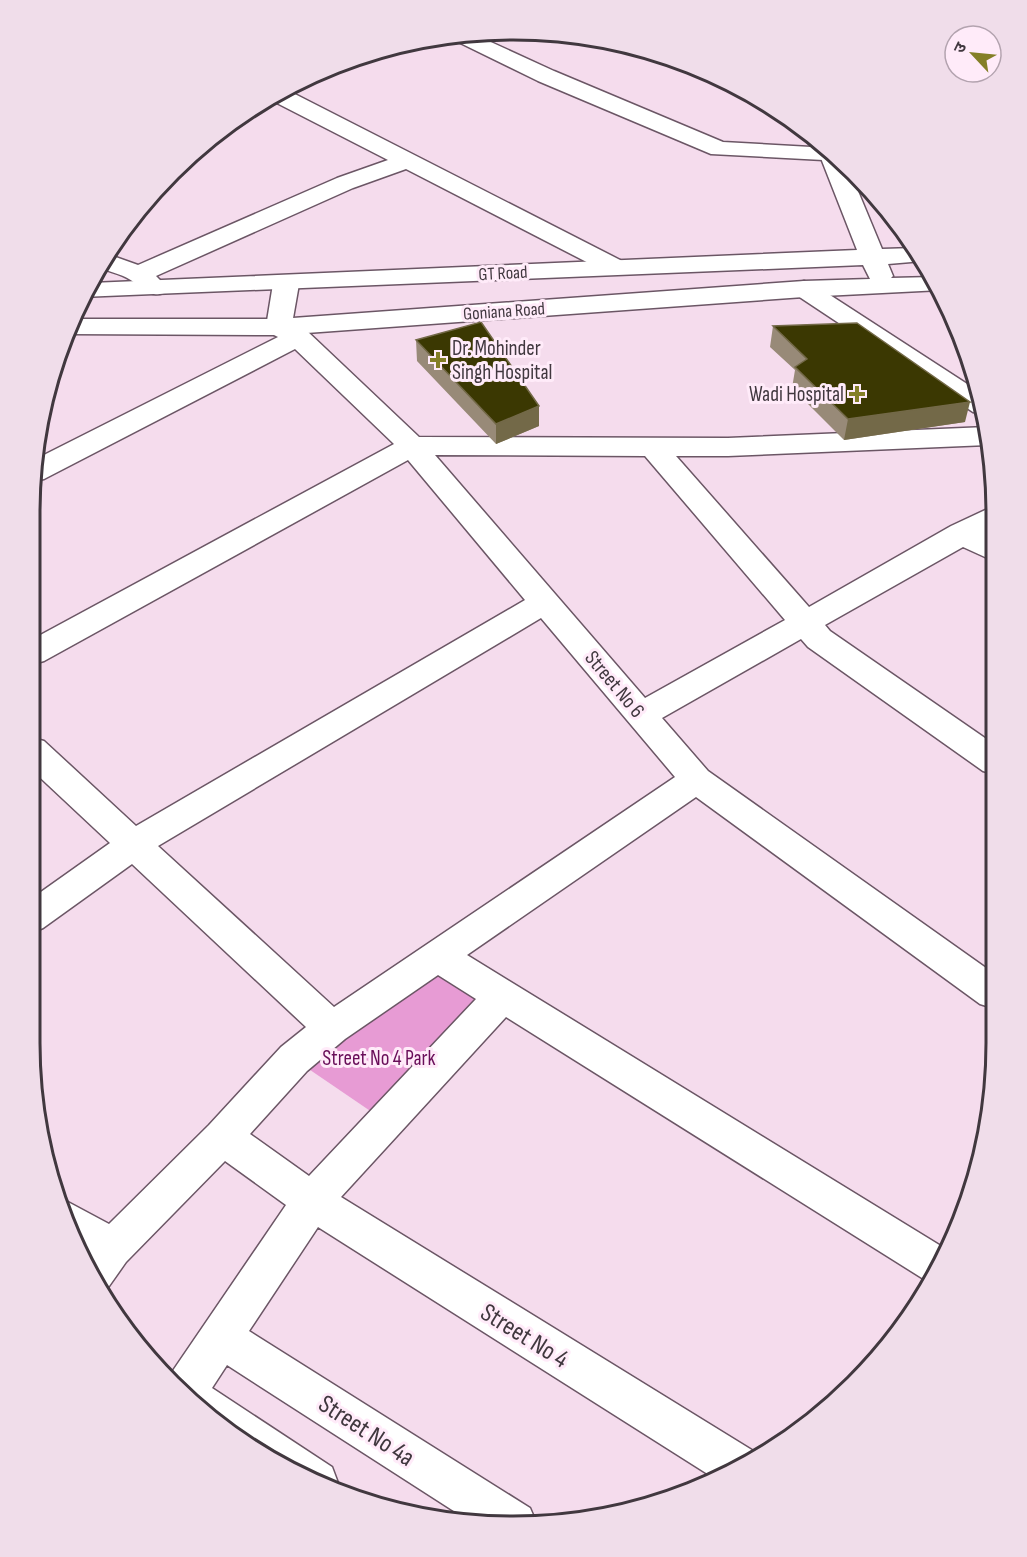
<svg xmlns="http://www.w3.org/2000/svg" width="1027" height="1557" font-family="'Sofia Sans Condensed','Noto Sans Devanagari',sans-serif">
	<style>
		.green { fill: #e79bd4 }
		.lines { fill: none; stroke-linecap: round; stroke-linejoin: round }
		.minor-casing { stroke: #6b5665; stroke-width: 3 }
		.major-casing { stroke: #6b5665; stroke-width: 3 }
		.minor { fill: #fff; fill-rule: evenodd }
		.major { fill: #fff; fill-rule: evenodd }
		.wall { fill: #988a78 }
		.shaded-wall { fill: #736948 }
		.building { fill: #3b3802; stroke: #736948; stroke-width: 1.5 }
		.poi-dot { fill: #847f27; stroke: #ffebf9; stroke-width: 2 }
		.labels { text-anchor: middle; stroke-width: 6; stroke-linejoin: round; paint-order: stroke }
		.far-street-label { font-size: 18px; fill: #41383f; stroke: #ffebf9 }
		.poi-label { font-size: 21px; fill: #41383f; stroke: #ffebf9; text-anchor: start }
		.street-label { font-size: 21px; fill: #41383f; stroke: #ffebf9 }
		.park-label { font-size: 21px; fill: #690e59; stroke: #ffebf9 }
		.near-street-label { font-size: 26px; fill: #41383f; stroke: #ffebf9 }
		.rim { fill: none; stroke: #41383f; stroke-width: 3 }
	</style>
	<rect width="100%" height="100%" fill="#f5dced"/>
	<path class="green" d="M 438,956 L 502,996 L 385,1121 L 294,1059 Z"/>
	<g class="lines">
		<g class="minor-casing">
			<path id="minor" d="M 471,33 L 554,71 L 723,142 L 829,148 L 842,161 L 711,154 L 538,81 L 448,37 Z
				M 285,89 L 624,262 L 627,267 L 624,272 L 615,274 L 606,272 L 406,169 L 353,188 L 156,276 L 168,288 L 164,293 C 146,298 143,287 129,279 C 121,274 110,272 101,268 L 110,255 L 138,265 L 337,178 L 388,160 L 269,99 Z
				M 286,276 L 295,279 L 299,284 L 292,324 L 307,331 L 419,437 L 728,438 L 987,427 L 990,444 L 988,445 L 728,456 L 676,456 L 809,607 L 951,526 L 996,505 L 996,528 L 986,534 L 996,539 L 996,562 L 963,547 L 825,625 L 830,631 L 995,745 L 994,774 L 983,771 L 808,647 L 801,639 L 662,718 L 708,771 L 993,973 L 993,1008 L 980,1004 L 696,797 L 467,955 L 949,1251 L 930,1283 L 506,1017 L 341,1197 L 755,1452 L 758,1460 L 755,1462 L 714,1478 L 318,1227 L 249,1331 L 530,1508 L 536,1522 L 482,1526 L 474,1524 L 227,1365 L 212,1388 L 332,1467 L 338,1483 L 334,1492 L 329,1490 L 219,1427 L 170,1375 L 286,1205 L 225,1161 L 126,1262 L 107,1289 L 101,1291 L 58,1204 L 66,1201 L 109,1224 L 209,1125 L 281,1047 L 306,1027 L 132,864 L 43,928 L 31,933 L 31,899 L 110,843 L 32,770 L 32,738 L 44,741 L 136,826 L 525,600 L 408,460 L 44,661 L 33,664 L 33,639 L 394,444 L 295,349 L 44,479 L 34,481 L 34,460 L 278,337 L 270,333 L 266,327 L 273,284 L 277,279 ZM 435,455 L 645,456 L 785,620 L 645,698 ZM 541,618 L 675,777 L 334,1007 L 158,846 ZM 438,975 L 476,999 L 309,1176 L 250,1134 L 307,1071 L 345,1039 Z
				M 804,281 L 813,284 L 981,393 L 985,414 L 973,412 L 795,294 L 791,289 L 795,284 Z"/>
		</g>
		<g class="major-casing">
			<path id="major" d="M 822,143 L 848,167 L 882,249 L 915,248 L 923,261 L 888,264 L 893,276 L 891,278 L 933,277 L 941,290 L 804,297 L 279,335 L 69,334 L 74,319 L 279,319 L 804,281 L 870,279 L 863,265 L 81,297 L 91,283 L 857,250 L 817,148 Z"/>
		</g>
		<use href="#minor" class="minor"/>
		<use href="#major" class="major"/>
	</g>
	<path class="wall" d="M 773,326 L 965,422 L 844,440 L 792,388 L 795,370 L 770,347 Z
		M 416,340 L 539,426 L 496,444 L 417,361 Z"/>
	<path class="shaded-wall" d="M 970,402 L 965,422 L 844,440 L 848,419 Z
		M 539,406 L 539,426 L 496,444 L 496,424 Z"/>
	<path class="building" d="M 481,322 L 539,406 L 496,424 L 416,340 Z
		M 857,323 L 970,402 L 848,419 L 795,367 L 807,359 L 773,326 Z"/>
	<g class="poi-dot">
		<path d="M435 351h6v6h6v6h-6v6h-6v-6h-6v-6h6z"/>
		<path d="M854 385h6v6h6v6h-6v6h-6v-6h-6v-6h6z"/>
	</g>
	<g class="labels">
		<g class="far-street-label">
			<text transform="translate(503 273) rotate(-3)" y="6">GT Road</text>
			<text transform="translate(504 311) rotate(-4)" y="6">Goniana Road</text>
		</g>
		<g class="poi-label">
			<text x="452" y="355">Dr. Mohinder<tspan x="452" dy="24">Singh Hospital</tspan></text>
			<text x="844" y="401" text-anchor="end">Wadi Hospital</text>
		</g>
		<g class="street-label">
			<text transform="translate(615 684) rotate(50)" y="7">Street No 6</text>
		</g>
		<g class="park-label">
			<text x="379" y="1065">Street No 4 Park</text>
		</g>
		<g class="near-street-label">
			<text transform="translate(525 1335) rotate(32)" y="9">Street No 4</text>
			<text transform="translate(367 1430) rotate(33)" y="9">Street No 4a</text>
		</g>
	</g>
	<path d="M0 0H1027V1557H0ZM513 40H513A473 473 0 0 1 986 513V1043A473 473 0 0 1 513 1516H513A473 473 0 0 1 40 1043V513A473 473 0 0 1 513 40Z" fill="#f0ddea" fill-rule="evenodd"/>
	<path class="rim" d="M513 40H513A473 473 0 0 1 986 513V1043A473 473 0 0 1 513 1516H513A473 473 0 0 1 40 1043V513A473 473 0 0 1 513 40Z"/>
	<g transform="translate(973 54) rotate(296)"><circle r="28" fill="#ffebf9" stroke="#b3a3af" stroke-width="1.5"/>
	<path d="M0-4.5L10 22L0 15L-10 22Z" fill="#847f27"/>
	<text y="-9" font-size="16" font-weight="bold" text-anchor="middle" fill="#41383f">उ</text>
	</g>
</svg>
